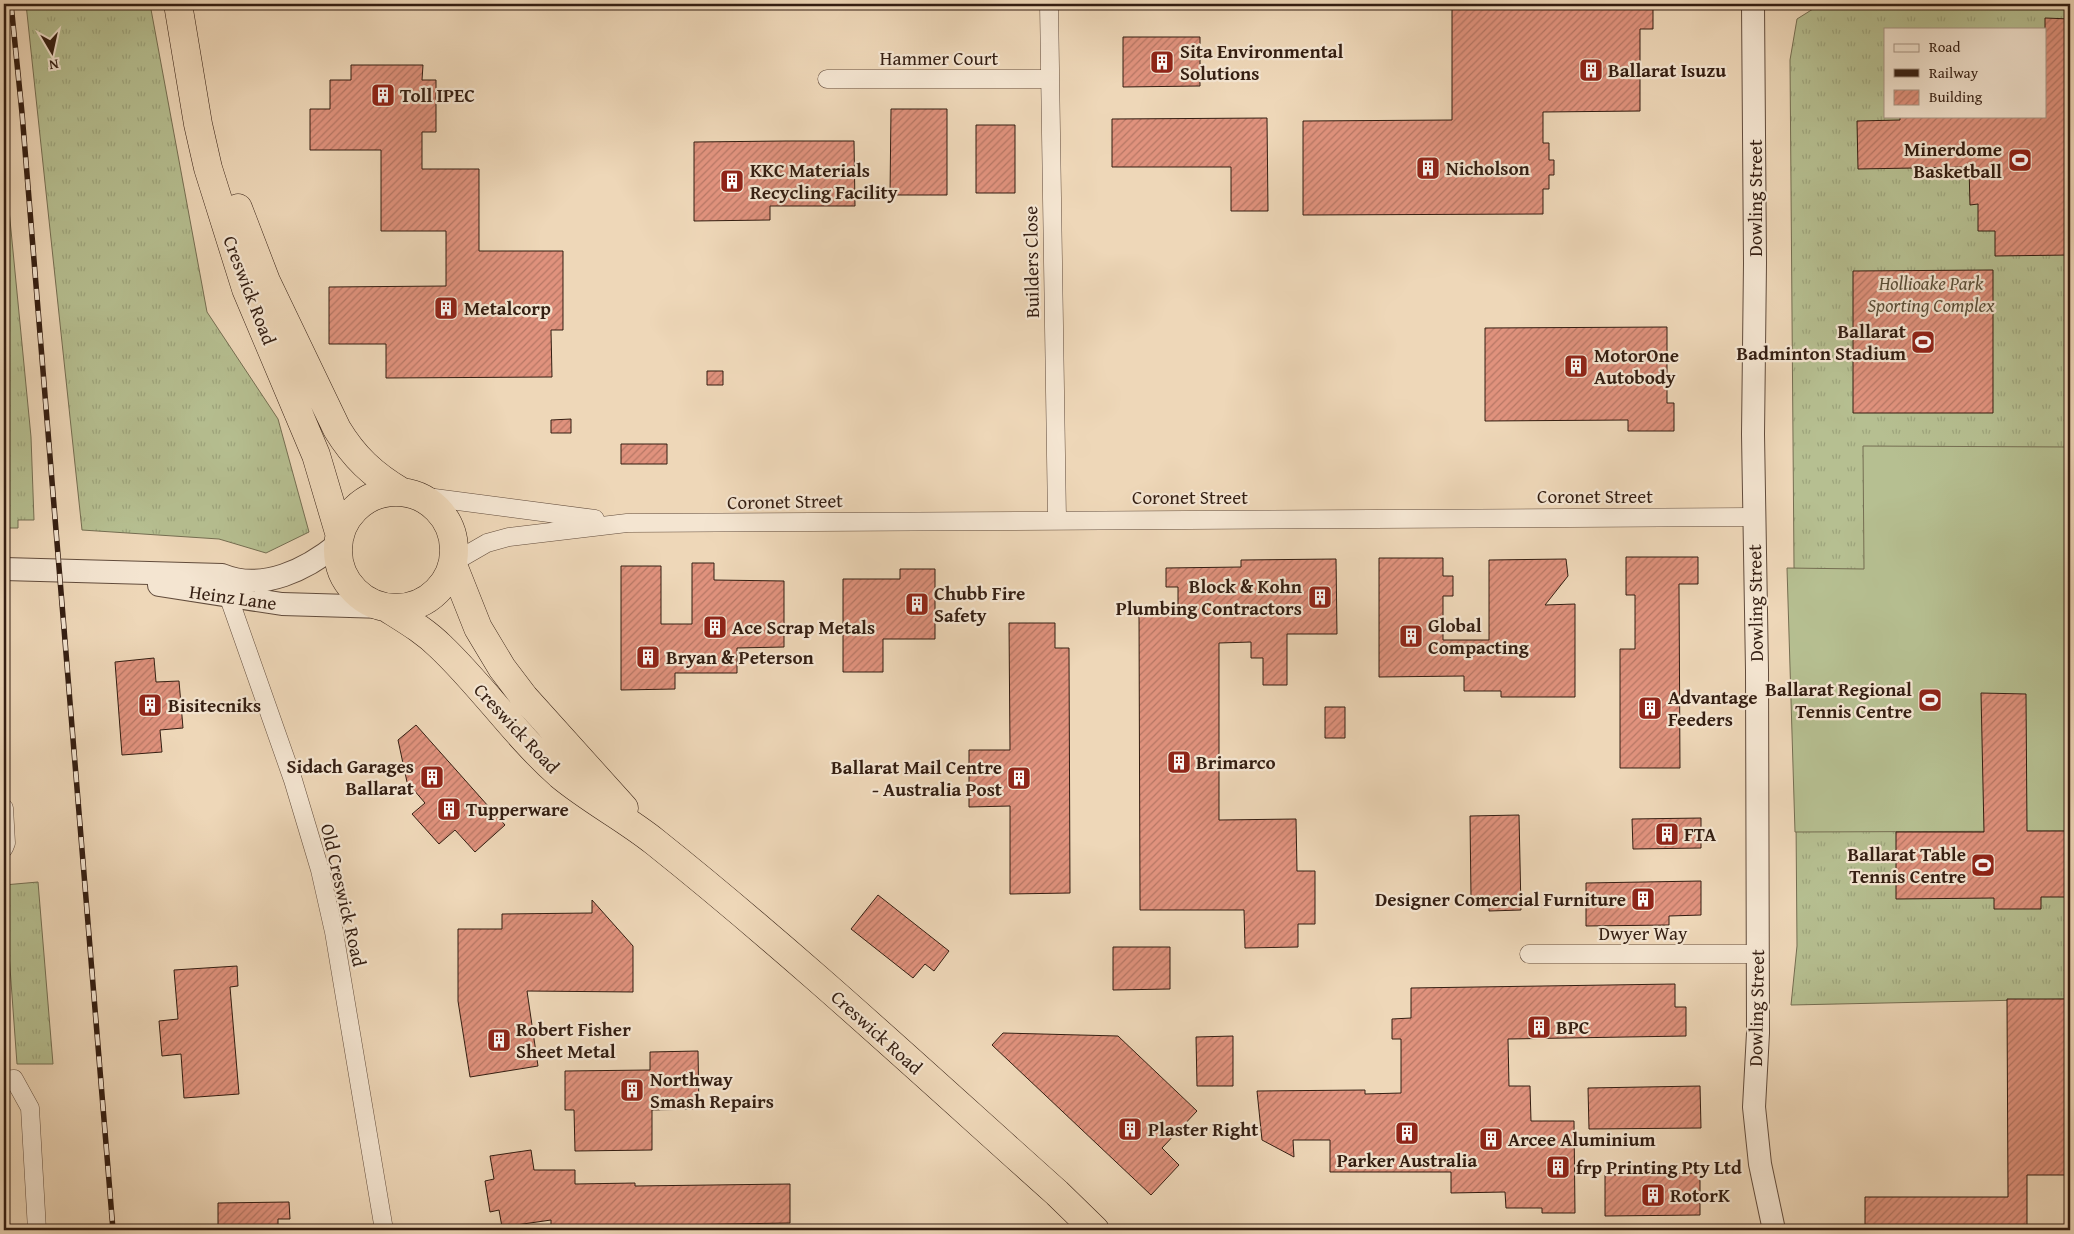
<svg xmlns="http://www.w3.org/2000/svg" width="2074" height="1234" font-family="'Gentium Book Plus',serif">
	<style>
		.grass { fill: url(#grass-tufts); stroke: #756e52; fill-rule: evenodd }
		.pitch { fill: #b6bf91; stroke: #756e52 }
		.building { fill: url(#building-hatch); stroke: #341e12 }
		.lines { fill: none; stroke-linecap: round; stroke-linejoin: round }
		.minor-casing { stroke: #624c3c; stroke-width: 19 }
		.tertiary-casing { stroke: #624c3c; stroke-width: 24 }
		.trunk-casing { stroke: #341e12; stroke-width: 29 }
		.minor { stroke: #f4e5d1; stroke-width: 18 }
		.tertiary { stroke: #f4e5d1; stroke-width: 22 }
		.trunk { stroke: #eed7b8; stroke-width: 28 }
		.rail-casing { stroke: #341e12; stroke-width: 5.5 }
		.rail { stroke: #f4e5d1; stroke-width: 4; stroke-dasharray: 11; stroke-linecap: butt }
		.labels { text-anchor: middle; stroke-width: 4.5; stroke-linejoin: round; paint-order: stroke }
		.poi-label { font-size: 19px; font-weight: bold; fill: #341e12; stroke: #f4e5d1; text-anchor: start }
		.street-label { font-size: 19px; fill: #341e12; stroke: #f4e5d1 }
		.park-label { font-size: 19px; font-style: italic; fill: #5b4e38; stroke: #f4e5d1 }
	</style>
	<defs>
		<pattern id="grass-tufts" width="24" height="20" patternUnits="userSpaceOnUse" patternTransform="scale(1.25)"><rect width="24" height="20" fill="#b6bf91"/><path d="M3 7l-1-3M5 7V3M7 7l1-3M15 17l-1-3M17 17v-4M19 17l1-3" fill="none" stroke="#9da47c"/></pattern>
		<pattern id="building-hatch" width="6" height="6" patternUnits="userSpaceOnUse" patternTransform="scale(1.25)"><rect width="6" height="6" fill="#e0927d"/><path d="M-1 1l2-2M0 6l6-6M5 7l2-2" fill="none" stroke="#b67765"/></pattern>
	</defs>
	<rect width="100%" height="100%" fill="#eed7b8"/>
	<filter id="stains"><feTurbulence type="fractalNoise" baseFrequency=".004" numOctaves="4"/><feColorMatrix values="0 0 0 0 .2 0 0 0 0 .09 0 0 0 0 .02 0 0 0 .5 -.17"/></filter>
	<radialGradient id="worn" r=".72"><stop offset=".6" stop-color="#630" stop-opacity="0"/><stop offset="1" stop-color="#630" stop-opacity=".3"/></radialGradient>
	<path class="grass" d="M 26,4 L 150,4 L 207,312 L 278,419 L 309,532 L 266,553 L 219,539 L 82,530 Z
		M 1821,4 L 2070,4 L 2070,999 L 1791,1005 L 1797,946 L 1790,60 L 1797,19 ZM 1885,29 L 2045,29 L 2045,116 L 1885,116 Z
		M 4,158 L 31,437 L 34,520 L 18,520 L 18,528 L 4,528 Z
		M 38,882 L 53,1064 L 17,1064 L 4,885 Z"/>
	<path class="pitch" d="M 1863,446 L 2070,447 L 2070,831 L 1795,832 L 1787,568 L 1864,569 Z"/>
	<path class="building" d="M 1640,4 L 1640,6 L 1653,6 L 1653,29 L 1640,29 L 1640,111 L 1543,112 L 1543,143 L 1549,143 L 1549,160 L 1554,160 L 1554,175 L 1549,175 L 1549,189 L 1543,189 L 1543,214 L 1303,215 L 1303,121 L 1452,120 L 1452,5 Z
		M 2045,18 L 2070,19 L 2070,255 L 1995,256 L 1995,231 L 1978,231 L 1978,204 L 1970,205 L 1969,167 L 1858,169 L 1857,121 L 1900,120 L 1900,116 L 2045,116 Z
		M 1123,37 L 1200,37 L 1200,86 L 1123,87 Z
		M 351,65 L 423,65 L 422,80 L 436,80 L 436,132 L 422,132 L 422,169 L 479,169 L 479,251 L 563,251 L 563,330 L 551,330 L 552,377 L 386,378 L 386,344 L 329,344 L 329,287 L 446,286 L 446,231 L 381,231 L 381,150 L 310,150 L 310,109 L 330,109 L 330,80 L 351,80 Z
		M 891,109 L 947,109 L 947,195 L 890,195 Z
		M 1267,118 L 1268,211 L 1231,211 L 1231,167 L 1112,167 L 1112,119 Z
		M 976,125 L 1015,125 L 1015,193 L 976,193 Z
		M 786,141 L 854,141 L 855,206 L 770,206 L 770,220 L 694,221 L 694,142 Z
		M 1993,270 L 1993,413 L 1853,413 L 1853,271 Z
		M 1667,327 L 1667,403 L 1674,403 L 1674,431 L 1628,431 L 1628,420 L 1485,421 L 1485,328 Z
		M 707,371 L 723,371 L 723,385 L 707,385 Z
		M 571,419 L 571,433 L 551,433 L 551,420 Z
		M 621,444 L 667,444 L 667,464 L 621,464 Z
		M 1626,557 L 1698,557 L 1698,584 L 1679,584 L 1680,768 L 1620,768 L 1620,649 L 1635,649 L 1635,595 L 1626,595 Z
		M 1379,558 L 1443,558 L 1443,576 L 1453,576 L 1453,596 L 1443,596 L 1443,640 L 1489,640 L 1489,560 L 1566,559 L 1568,576 L 1545,605 L 1575,604 L 1575,697 L 1501,697 L 1501,691 L 1464,691 L 1464,676 L 1379,677 Z
		M 1336,559 L 1337,634 L 1287,634 L 1287,685 L 1263,685 L 1263,658 L 1251,658 L 1251,642 L 1219,643 L 1219,820 L 1296,819 L 1297,871 L 1315,871 L 1315,924 L 1298,924 L 1298,947 L 1245,948 L 1244,910 L 1140,910 L 1139,614 L 1178,614 L 1178,587 L 1166,587 L 1166,568 L 1241,567 L 1241,560 Z
		M 692,563 L 714,563 L 714,580 L 784,581 L 784,647 L 737,648 L 737,673 L 675,673 L 675,689 L 621,690 L 621,566 L 661,566 L 661,624 L 692,624 Z
		M 900,569 L 935,569 L 935,639 L 883,639 L 883,672 L 843,672 L 843,579 L 900,579 Z
		M 1009,623 L 1055,623 L 1055,648 L 1069,648 L 1070,893 L 1010,894 L 1010,806 L 969,807 L 969,750 L 1010,750 Z
		M 154,658 L 156,682 L 179,681 L 183,728 L 160,730 L 162,752 L 122,755 L 115,662 Z
		M 1981,693 L 2026,694 L 2027,831 L 2070,831 L 2070,897 L 2041,897 L 2041,909 L 1994,909 L 1994,898 L 1896,899 L 1896,832 L 1984,832 Z
		M 1325,707 L 1345,707 L 1345,738 L 1325,738 Z
		M 416,725 L 505,825 L 475,852 L 455,830 L 439,844 L 412,814 L 425,803 L 407,782 L 398,740 Z
		M 1519,815 L 1521,910 L 1489,911 L 1489,897 L 1471,898 L 1470,816 Z
		M 1701,818 L 1701,848 L 1633,849 L 1632,819 Z
		M 1701,881 L 1701,915 L 1669,916 L 1669,925 L 1586,926 L 1586,883 Z
		M 878,895 L 949,951 L 934,971 L 925,964 L 913,978 L 851,929 Z
		M 592,900 L 633,946 L 633,992 L 527,991 L 538,1066 L 470,1077 L 458,1001 L 458,929 L 502,929 L 502,914 L 592,913 Z
		M 1113,947 L 1170,947 L 1170,989 L 1113,990 Z
		M 237,966 L 238,986 L 230,987 L 239,1094 L 184,1098 L 181,1054 L 162,1056 L 159,1021 L 178,1019 L 174,970 Z
		M 1675,984 L 1675,1007 L 1686,1007 L 1686,1036 L 1508,1039 L 1509,1086 L 1530,1086 L 1531,1121 L 1574,1121 L 1575,1213 L 1542,1213 L 1542,1208 L 1506,1208 L 1505,1192 L 1451,1193 L 1451,1172 L 1330,1172 L 1330,1140 L 1293,1140 L 1294,1157 L 1262,1140 L 1257,1091 L 1365,1090 L 1365,1094 L 1401,1093 L 1401,1039 L 1392,1039 L 1392,1019 L 1411,1018 L 1411,988 Z
		M 2007,999 L 2070,999 L 2070,1175 L 2027,1175 L 2027,1230 L 1865,1230 L 1865,1197 L 2008,1197 Z
		M 1003,1033 L 1118,1036 L 1197,1111 L 1162,1148 L 1179,1165 L 1151,1195 L 992,1045 Z
		M 1233,1036 L 1233,1086 L 1197,1086 L 1196,1037 Z
		M 698,1051 L 699,1109 L 652,1110 L 652,1150 L 575,1151 L 574,1110 L 565,1110 L 565,1071 L 650,1070 L 650,1052 Z
		M 1700,1086 L 1701,1128 L 1589,1129 L 1588,1088 Z
		M 531,1150 L 534,1170 L 575,1170 L 575,1184 L 635,1183 L 635,1186 L 790,1184 L 790,1223 L 551,1227 L 551,1220 L 502,1227 L 499,1210 L 490,1212 L 485,1181 L 494,1179 L 490,1156 Z
		M 1700,1173 L 1700,1215 L 1605,1216 L 1605,1175 Z
		M 289,1202 L 290,1219 L 278,1219 L 278,1230 L 218,1230 L 218,1203 Z"/>
	<g class="lines">
		<g class="minor-casing">
			<path id="minor" d="M 1049,4 L 1057,519
				M 827,79 L 1050,79
				M 419,496 L 595,519
				M 454,562 L 487,543 L 509,537 L 627,523 L 1753,517
				M 231,586 L 229,598 L 293,780 L 320,870 L 334,932 L 384,1230
				M 4,808 L 6,843 L 4,848
				M 1529,954 L 1757,954
				M 4,1080 L 14,1079 L 30,1108 L 37,1230"/>
		</g>
		<g class="tertiary-casing">
			<path id="tertiary" d="M 1753,4 L 1755,263 L 1753,434 L 1757,670 L 1758,1033 L 1754,1107 L 1760,1164 L 1774,1230
				M 4,569 L 222,575 C 263,592 307,569 338,544
				M 159,585 L 282,604 L 384,607"/>
		</g>
		<g class="trunk-casing">
			<path id="trunk" d="M 178,4 L 198,124 L 208,168 L 246,289 L 316,455 L 340,536
				M 238,208 L 266,281 L 337,429 C 354,457 373,475 402,492
				M338 550a58 58 0 1 1 116 0a58 58 0 1 1-116 0Z
				M 453,565 L 478,628 L 502,668 L 524,697 L 624,808
				M 387,608 C 406,620 425,631 441,647 C 483,687 516,736 560,775 C 590,800 625,818 655,842 C 794,953 924,1074 1057,1193 L 1095,1230"/>
		</g>
		<use href="#minor" class="minor"/>
		<use href="#tertiary" class="tertiary"/>
		<use href="#trunk" class="trunk"/>
		<g class="rail-casing">
			<path id="rail" d="M 11,4 L 22,113 L 113,1230"/>
		</g>
		<use href="#rail" class="rail"/>
	</g>
	<defs>
		<g id="building-square" transform="scale(1.25)"><rect x="-9" y="-9" width="18" height="18" rx="4" fill="#8f2418" stroke="#f4e5d1"/><path d="M-4-6H4V6H1V3H-1V6H-4ZM-2.5-4.3h1.7v1.8h-1.7ZM.8-4.3h1.7v1.8H.8ZM-2.5-1h1.7V.8h-1.7ZM.8-1h1.7V.8H.8Z" fill="#fff"/></g>
		<g id="stadium-square" transform="scale(1.25)"><rect x="-9" y="-9" width="18" height="18" rx="4" fill="#8f2418" stroke="#f4e5d1"/><path d="M0-5a6.5 5 0 1 0 0 10a6.5 5 0 1 0 0-10ZM-3.5-1.8h7v3.6h-7Z" fill="#fff"/></g>
	</defs>
	<g fill-rule="evenodd">
		<use href="#building-square" x="1162" y="62"/>
		<use href="#building-square" x="1591" y="70"/>
		<use href="#building-square" x="383" y="95"/>
		<use href="#stadium-square" x="2020" y="160"/>
		<use href="#building-square" x="1428" y="168"/>
		<use href="#building-square" x="732" y="181"/>
		<use href="#building-square" x="446" y="308"/>
		<use href="#stadium-square" x="1923" y="342"/>
		<use href="#building-square" x="1576" y="366"/>
		<use href="#building-square" x="1320" y="597"/>
		<use href="#building-square" x="917" y="604"/>
		<use href="#building-square" x="715" y="627"/>
		<use href="#building-square" x="1411" y="636"/>
		<use href="#building-square" x="648" y="657"/>
		<use href="#stadium-square" x="1930" y="700"/>
		<use href="#building-square" x="150" y="705"/>
		<use href="#building-square" x="1650" y="708"/>
		<use href="#building-square" x="1179" y="762"/>
		<use href="#building-square" x="432" y="777"/>
		<use href="#building-square" x="1019" y="778"/>
		<use href="#building-square" x="449" y="809"/>
		<use href="#building-square" x="1667" y="834"/>
		<use href="#stadium-square" x="1983" y="865"/>
		<use href="#building-square" x="1643" y="899"/>
		<use href="#building-square" x="1539" y="1027"/>
		<use href="#building-square" x="499" y="1040"/>
		<use href="#building-square" x="632" y="1090"/>
		<use href="#building-square" x="1130" y="1129"/>
		<use href="#building-square" x="1407" y="1133"/>
		<use href="#building-square" x="1491" y="1139"/>
		<use href="#building-square" x="1558" y="1167"/>
		<use href="#building-square" x="1653" y="1195"/>
	</g>
	<g class="labels">
		<g class="poi-label">
			<text x="1180" y="58">Sita Environmental<tspan x="1180" dy="22">Solutions</tspan></text>
			<text x="1608" y="77">Ballarat Isuzu</text>
			<text x="400" y="102">Toll IPEC</text>
			<text x="2002" y="156" text-anchor="end">Minerdome<tspan x="2002" dy="22">Basketball</tspan></text>
			<text x="1446" y="175">Nicholson</text>
			<text x="750" y="177">KKC Materials<tspan x="750" dy="22">Recycling Facility</tspan></text>
			<text x="464" y="315">Metalcorp</text>
			<text x="1906" y="338" text-anchor="end">Ballarat<tspan x="1906" dy="22">Badminton Stadium</tspan></text>
			<text x="1594" y="362">MotorOne<tspan x="1594" dy="22">Autobody</tspan></text>
			<text x="1302" y="593" text-anchor="end">Block &amp; Kohn<tspan x="1302" dy="22">Plumbing Contractors</tspan></text>
			<text x="934" y="600">Chubb Fire<tspan x="934" dy="22">Safety</tspan></text>
			<text x="1428" y="632">Global<tspan x="1428" dy="22">Compacting</tspan></text>
			<text x="732" y="634">Ace Scrap Metals</text>
			<text x="666" y="664">Bryan &amp; Peterson</text>
			<text x="1912" y="696" text-anchor="end">Ballarat Regional<tspan x="1912" dy="22">Tennis Centre</tspan></text>
			<text x="1668" y="704">Advantage<tspan x="1668" dy="22">Feeders</tspan></text>
			<text x="168" y="712">Bisitecniks</text>
			<text x="1196" y="769">Brimarco</text>
			<text x="414" y="773" text-anchor="end">Sidach Garages<tspan x="414" dy="22">Ballarat</tspan></text>
			<text x="1002" y="774" text-anchor="end">Ballarat Mail Centre<tspan x="1002" dy="22">- Australia Post</tspan></text>
			<text x="466" y="816">Tupperware</text>
			<text x="1684" y="841">FTA</text>
			<text x="1966" y="861" text-anchor="end">Ballarat Table<tspan x="1966" dy="22">Tennis Centre</tspan></text>
			<text x="1626" y="906" text-anchor="end">Designer Comercial Furniture</text>
			<text x="1556" y="1034">BPC</text>
			<text x="516" y="1036">Robert Fisher<tspan x="516" dy="22">Sheet Metal</tspan></text>
			<text x="650" y="1086">Northway<tspan x="650" dy="22">Smash Repairs</tspan></text>
			<text x="1148" y="1136">Plaster Right</text>
			<text x="1508" y="1146">Arcee Aluminium</text>
			<text x="1407" y="1167" text-anchor="middle">Parker Australia</text>
			<text x="1576" y="1174">frp Printing Pty Ltd</text>
			<text x="1670" y="1202">RotorK</text>
		</g>
		<g class="street-label">
			<text x="939" y="65">Hammer Court</text>
			<text transform="translate(1755 198) rotate(-90)" y="7">Dowling Street</text>
			<text transform="translate(1031 262) rotate(-91)" y="7">Builders Close</text>
			<text transform="translate(250 290) rotate(69)" y="7">Creswick Road</text>
			<text x="1595" y="503">Coronet Street</text>
			<text x="1190" y="504">Coronet Street</text>
			<text transform="translate(785 501) rotate(-1)" y="7">Coronet Street</text>
			<text transform="translate(233 597) rotate(8)" y="7">Heinz Lane</text>
			<text transform="translate(1755 603) rotate(-91)" y="7">Dowling Street</text>
			<text transform="translate(517 728) rotate(47)" y="7">Creswick Road</text>
			<text transform="translate(344 895) rotate(77)" y="7">Old Creswick Road</text>
			<text x="1643" y="940">Dwyer Way</text>
			<text transform="translate(1756 1008) rotate(-89)" y="7">Dowling Street</text>
			<text transform="translate(877 1032) rotate(42)" y="7">Creswick Road</text>
		</g>
		<g class="park-label">
			<text x="1931" y="290">Hollioake Park<tspan x="1931" dy="22">Sporting Complex</tspan></text>
		</g>
	</g>
	<rect width="2074" height="1234" fill="none" stroke="#eed7b8" stroke-width="20"/>
	<rect x="5" y="5" width="2064" height="1224" fill="none" stroke="#341e12" stroke-width="2.5"/>
	<rect x="10" y="10" width="2054" height="1214" fill="none" stroke="#341e12"/>
	<rect x="1884" y="28" width="162" height="90" fill="#f4e5d1" stroke="#a79585"/>
	<rect x="1894" y="44" width="25" height="8" fill="#f4e5d1" stroke="#a79585"/>
	<text x="1929" y="52" font-size="15" fill="#341e12">Road</text>
	<rect x="1894" y="69" width="25" height="8" fill="#341e12" stroke="#a79585"/>
	<text x="1929" y="78" font-size="15" fill="#341e12">Railway</text>
	<rect x="1894" y="90" width="25" height="15" fill="url(#building-hatch)" stroke="#a79585"/>
	<text x="1929" y="102" font-size="15" fill="#341e12">Building</text>
	<g transform="translate(52 52) rotate(171)" stroke="#f4e5d1" stroke-width="4" paint-order="stroke">
	<path d="M0-4L9 19L0 12L-9 19Z" fill="#341e12"/>
	<text y="-8" font-size="14" font-weight="bold" text-anchor="middle" fill="#341e12">N</text>
	</g>
	<rect width="100%" height="100%" filter="url(#stains)"/>
	<rect width="100%" height="100%" fill="url(#worn)"/>
</svg>
